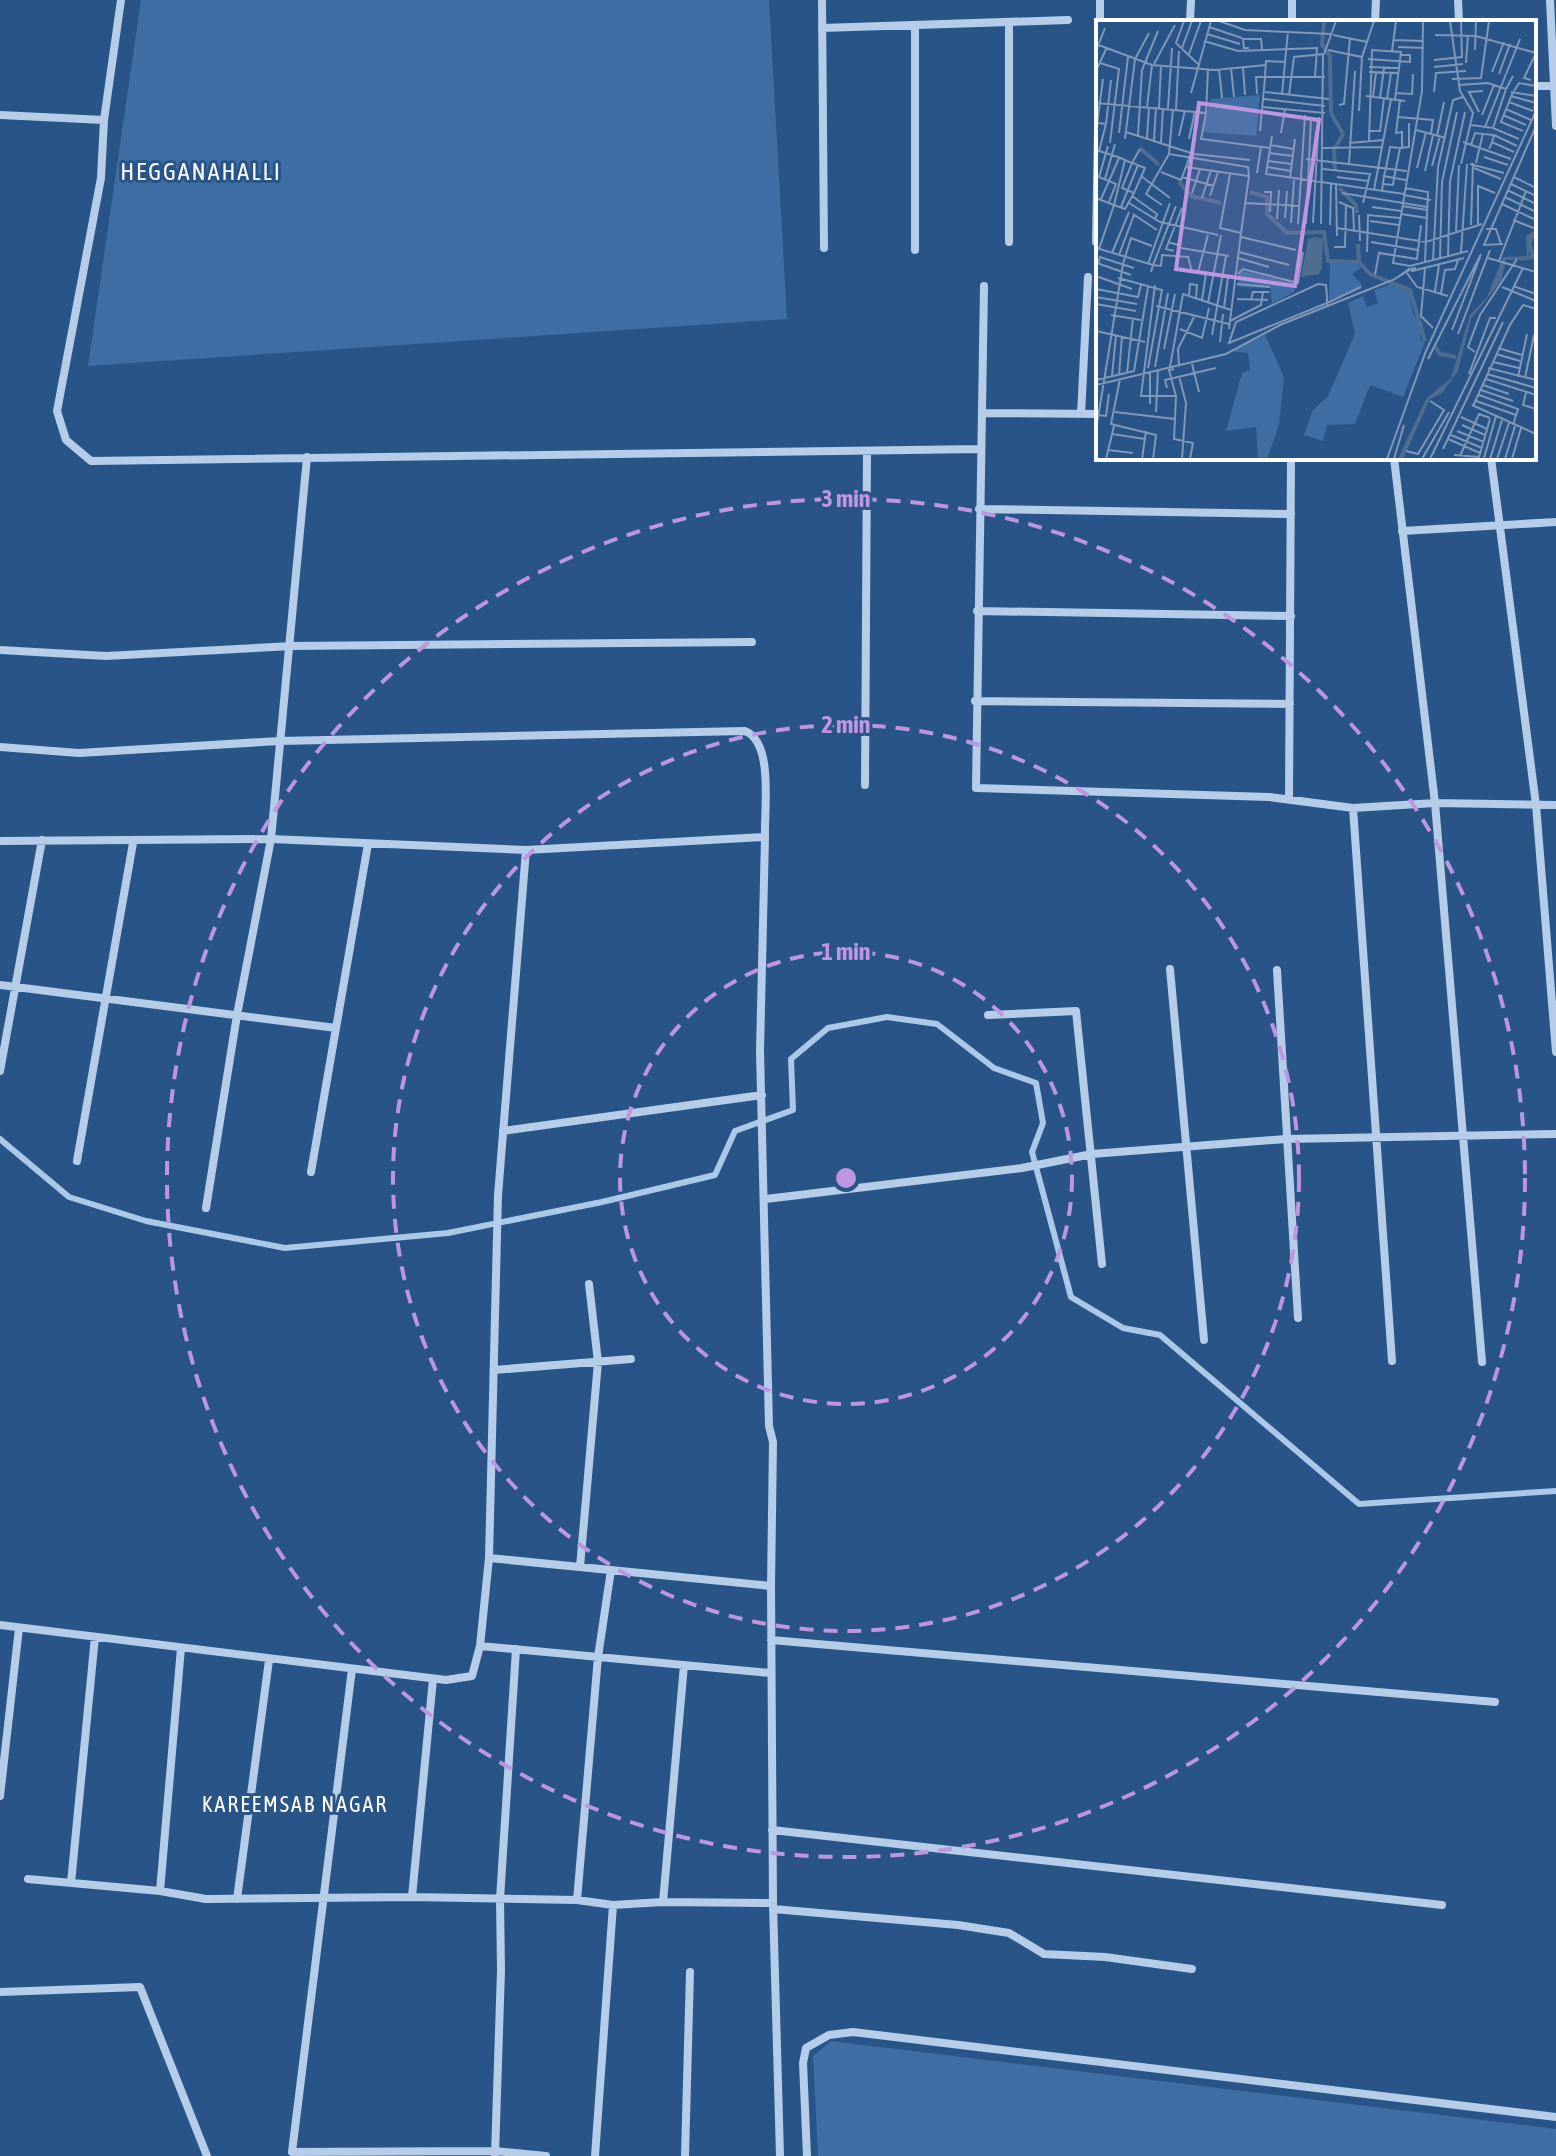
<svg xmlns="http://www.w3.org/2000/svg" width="1556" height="2156" font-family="'Asap Condensed',sans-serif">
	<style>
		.green { fill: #3e6ea4 }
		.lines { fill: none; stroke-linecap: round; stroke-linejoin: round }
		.stream { stroke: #aac8e8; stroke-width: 6 }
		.street { stroke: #b5cde8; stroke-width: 8 }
		.ring { fill: none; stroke: #bd96df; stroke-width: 4; stroke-dasharray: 14 10 }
		.labels { text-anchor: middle; stroke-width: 6; stroke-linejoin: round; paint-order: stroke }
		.neighbourhood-label { font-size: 22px; letter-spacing: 2px; fill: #fff; stroke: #295487 }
		.quarter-label { font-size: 24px; letter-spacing: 2px; fill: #fff; stroke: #295487 }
		.inset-river { fill: none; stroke: #4e6d90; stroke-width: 4 }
		.inset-road { fill: none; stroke: #7f98b7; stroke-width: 2 }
		.view { fill: #bd96df; fill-opacity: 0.15; stroke: #bd96df; stroke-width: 4 }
		.inset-edge { fill: none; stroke: #fff; stroke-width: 4 }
		.centre { fill: #bd96df; stroke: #295487; stroke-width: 4 }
		.ring-label { font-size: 24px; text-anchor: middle; font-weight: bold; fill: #bd96df; stroke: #295487; stroke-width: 6; stroke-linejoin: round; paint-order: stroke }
	</style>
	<rect width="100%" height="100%" fill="#295487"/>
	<path class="green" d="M 141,0 L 769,0 L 787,319 L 88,366 Z
		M 831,2041 L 1556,2129 L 1556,2156 L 818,2156 L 813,2056 Z"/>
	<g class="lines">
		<path class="stream" d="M 0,1139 L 69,1197 L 146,1221 L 285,1248 L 448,1233 L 602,1202 L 715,1175 L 735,1131 L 793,1110 L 791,1059 L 828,1028 L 887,1017 L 937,1024 L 994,1068 L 1036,1083 L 1043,1123 L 1032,1152 L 1071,1297 L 1123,1328 L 1160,1335 L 1359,1504 L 1556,1491"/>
		<path class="street" d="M 822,0 L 824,248
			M 1292,0 L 1292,22
			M 1458,0 L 1459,22
			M 1550,0 L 1556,126
			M 1100,22 L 1100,0
			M 1190,22 L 1191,0
			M 1375,22 L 1376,0
			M 915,25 L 915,250
			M 822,28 L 1068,20
			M 1534,86 L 1555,86
			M 0,115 L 104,120 L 101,178 L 57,411 L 66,440 L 91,461 L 981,449
			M 104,120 L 121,0
			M 1009,242 L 1009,22
			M 1096,242 L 1098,130
			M 984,286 L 976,788 L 1269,797 L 1353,808 L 1435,803 L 1556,805
			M 982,413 L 1098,414
			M 1081,414 L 1088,277
			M 1394,458 L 1435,803 L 1482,1362
			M 1491,458 L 1536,805 L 1556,1052
			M 979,509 L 1291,514
			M 1402,531 L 1556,522
			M 977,611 L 1291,616
			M 0,650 L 106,656 L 292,646 L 752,642
			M 975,701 L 1290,704
			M 0,747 L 79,753 L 279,741 L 745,731 C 774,742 764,809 765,837
			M 865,785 L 867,451
			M 1289,799 L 1291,458
			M 1353,808 L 1392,1361
			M 0,841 L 271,839 L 526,850 L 765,837 L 760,1051 L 769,1426 L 773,1442 L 771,1586
			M 526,850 L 498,1195 L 489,1558 L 771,1586 L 773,1903 L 780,2156
			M 1170,969 L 1204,1340
			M 1277,970 L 1298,1318
			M 0,985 L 336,1028
			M 988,1015 L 1076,1011 L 1102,1264
			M 0,1071 L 42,840
			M 503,1131 L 762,1095
			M 77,1161 L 133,843
			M 311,1172 L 368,844
			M 766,1199 L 1022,1168 L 1092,1154 L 1286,1139 L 1556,1134
			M 206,1208 L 237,1015 L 271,839 L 307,457
			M 494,1370 L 631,1359
			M 489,1558 L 480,1646 L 770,1673
			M 580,1567 L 598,1362 L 589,1284
			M 0,1625 L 446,1680 L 472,1676 L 480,1646
			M 771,1640 L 1495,1702
			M 684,1665 L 663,1902 L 773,1903
			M 352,1669 L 292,2152 L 495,2151 L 546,2156
			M 0,1796 L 19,1628
			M 772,1830 L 1442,1905
			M 28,1879 L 160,1891 L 206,1899 L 412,1897 L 577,1900 L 613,1905 L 663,1902
			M 71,1883 L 95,1637
			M 160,1891 L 181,1648
			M 412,1897 L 433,1679
			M 237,1899 L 269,1660
			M 577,1900 L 598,1657 L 611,1570
			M 773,1909 L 958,1925 L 1009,1933 L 1044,1954 L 1105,1957 L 1192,1969
			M 0,1992 L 140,1987 L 207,2156
			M 495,2155 L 501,1970 L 500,1899 L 516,1649
			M 595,2156 L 613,1905
			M 685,2156 L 690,1972
			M 807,2156 L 803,2063 L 806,2048 L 829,2035 L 853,2032 L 1556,2117"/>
	</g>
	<g class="ring">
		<circle cx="846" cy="1178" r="226"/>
		<circle cx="846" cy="1178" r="453"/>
		<circle cx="846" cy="1178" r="679"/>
	</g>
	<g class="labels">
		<g class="neighbourhood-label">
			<text x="295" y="1812">KAREEMSAB NAGAR</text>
		</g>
		<g class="quarter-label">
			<text x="201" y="180">HEGGANAHALLI</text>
		</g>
	</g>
	<g transform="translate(1096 20)">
		<rect width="440" height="440" fill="#295487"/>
		<path d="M 164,75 L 160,116 L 106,112 L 115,79 ZM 234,241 L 259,241 L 265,248 L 256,254 L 267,266 L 233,280 ZM 143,250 L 200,264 L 198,272 L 176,284 L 174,268 L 142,267 ZM 298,263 L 313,270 L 317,294 L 327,304 L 324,319 L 329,322 L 307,377 L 274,365 L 259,404 L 231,405 L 227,421 L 208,415 L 217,390 L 232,376 L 259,314 L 252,283 L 267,276 L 271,287 L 282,283 L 278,270 ZM 169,315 L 188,357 L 183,405 L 171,439 L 162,439 L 160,407 L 130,411 L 146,353 L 154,350 L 152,333 L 136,331 Z" fill="#3e6ea4"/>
		<path d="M 440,210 L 431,239 L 410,240 L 405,261 L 375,299 L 362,351 L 346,373 L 334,379 L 307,439 L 302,439 L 330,379 L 355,358 L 374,295 L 391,277 L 407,237 L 431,236 L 430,216 ZM 219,217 L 227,219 L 226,248 L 223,254 L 205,257 L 212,219 Z" fill="#4e6d90"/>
		<path class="inset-river" d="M 228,1 L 226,25 L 234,36 L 235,93 L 247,114 L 238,130 L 239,150M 44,128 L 63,145M 83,162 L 95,176 L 125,183M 243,168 L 260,185 L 261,193M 154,172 L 171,177 L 171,194 L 191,213 L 228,212 L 232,241 L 262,242M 262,224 L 263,242 L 274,254 L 314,270 L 329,321M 424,239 L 437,237 L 434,226M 339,326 L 344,334 L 360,337"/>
		<path class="inset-road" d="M 88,1 L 80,23 L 102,44M 123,1 L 149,10 L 235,14M 148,1 L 220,1M 327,1 L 326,71 L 297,243 L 314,246 L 372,231M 354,1 L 364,71 L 377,93 L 365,144M 113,7 L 146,18M 111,14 L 144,24M 237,15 L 271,22M 339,15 L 380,16 L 440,33M 297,20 L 327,21M 108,21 L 142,31 L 221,28 L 219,57M 0,24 L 56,45 L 119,50 L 170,45M 302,27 L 328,28M 86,28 L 96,1M 153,28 L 148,28 L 147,19 L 165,19 L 166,29M 232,30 L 266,37M 379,30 L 380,1M 0,31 L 9,8M 296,31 L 300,1M 93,34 L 105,1M 272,39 L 314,42 L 314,35 L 305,35M 338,40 L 366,37 L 365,2M 4,43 L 23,49 L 14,123M 370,43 L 372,15M 58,44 L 79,5M 147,47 L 149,75M 273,47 L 303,48M 338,47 L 367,44M 135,48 L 138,77M 123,49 L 126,78M 0,51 L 11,27M 273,52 L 302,53M 396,52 L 408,22M 403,54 L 414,24M 169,56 L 170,41 L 190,42M 356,59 L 385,58 L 393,1M 435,60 L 428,58 L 440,33M 363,65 L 392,63 L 410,69 L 417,56M 418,71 L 423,63 L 440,66M 169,72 L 233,79M 338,72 L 340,53 L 370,51M 415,72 L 440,76M 417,72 L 405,102 L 427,111M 95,73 L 115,1M 300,73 L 316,74 L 317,54M 161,74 L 160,57 L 229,57M 186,74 L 192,11M 193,75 L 198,37 L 228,34 L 240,1M 270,76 L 309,81M 415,76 L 440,83 L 438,89M 277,77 L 280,52M 284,78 L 288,48M 168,79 L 229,86M 291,79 L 295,53M 304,80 L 300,113 L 306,112 L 306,127M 413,82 L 437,91M 0,83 L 110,93 L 105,119 L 174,128M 243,85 L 248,84 L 254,18M 51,87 L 56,45M 167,87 L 229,93M 63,88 L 65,45M 72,88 L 76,28M 80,89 L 83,31M 410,89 L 435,100M 263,91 L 266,37 L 278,1M 383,92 L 373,72 L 387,71M 110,93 L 112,49M 386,95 L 398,65M 407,95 L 430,105M 302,97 L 337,100 L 335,114M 1,103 L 10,104 L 15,60M 375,105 L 397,108 L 410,69M 389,107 L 424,19M 397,108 L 423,119M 320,110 L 350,118M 164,111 L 169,58M 272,111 L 284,111 L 288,78M 30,112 L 98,134 L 154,140M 0,113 L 7,59M 23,113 L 32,37M 185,113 L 189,89M 42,115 L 46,50 L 62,11M 398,115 L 421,126M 83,116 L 89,90M 176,116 L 170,154 L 308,174M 341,116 L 348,82M 51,118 L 53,87M 29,119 L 39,39 L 53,13M 93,119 L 99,91M 58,120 L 60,87M 273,121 L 276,30 L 305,32 L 299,80M 367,122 L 415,139M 65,123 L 67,88M 253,123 L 288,120M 174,125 L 198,129M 375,125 L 379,113 L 398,115 L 396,122M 227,128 L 286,127M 304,128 L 313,127 L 313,103M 393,129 L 396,122 L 418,132M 0,130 L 22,137 L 29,140 L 31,141 L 36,143 L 37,143 L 49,148 L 38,173 L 26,168 L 36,143 L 44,129M 3,131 L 10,104M 173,133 L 197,136M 73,134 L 152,147 L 153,156M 388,137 L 412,145M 210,139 L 311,151M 29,140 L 18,185 L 29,189 L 38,173M 172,141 L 196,144M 380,143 L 387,113M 253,144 L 259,51M 374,144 L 408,153M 336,146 L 344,116M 90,147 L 153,156 L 145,213M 171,147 L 195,151M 321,148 L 330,112M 378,148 L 405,159M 227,149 L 274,154 L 267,183M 329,151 L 337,115M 65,152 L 85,160 L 95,133M 161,153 L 165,127M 0,156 L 13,161 L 23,138M 45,156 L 74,178M 3,157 L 12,126M 86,157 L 118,166M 241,157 L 272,161M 418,157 L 440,168M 194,158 L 199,119M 9,159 L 19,124M 287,164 L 297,165 L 298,158 L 310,160M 415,164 L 440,176M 240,165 L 241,216M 309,168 L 332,172 L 329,242M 278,170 L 295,79M 411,170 L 440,184M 286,171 L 288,156 L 290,148 L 294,127 L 304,128 L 298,158 L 288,156M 168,172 L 175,172 L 174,192M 96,173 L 104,149M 246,173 L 331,187M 308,175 L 335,180M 36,176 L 61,194 L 59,199M 114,176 L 122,152M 409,177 L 440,192M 0,178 L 18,185 L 3,229M 106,178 L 115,150M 5,179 L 13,161 L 20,164 L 13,182M 33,183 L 64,202 L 122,215M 149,183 L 204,186M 406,184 L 440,200M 66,185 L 50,174 L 73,134 L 77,89M 250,185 L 257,188 L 258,210M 306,186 L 331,190M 25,187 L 42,145M 276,187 L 305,191M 37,194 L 61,210M 305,194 L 331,198M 263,195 L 264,221M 189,198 L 191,171M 181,199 L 183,170M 417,200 L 440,209M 274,201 L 303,205M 195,203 L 198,160M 217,203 L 223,97M 202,204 L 209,95M 210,204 L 215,98M 225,204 L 227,35M 382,204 L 382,166 L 399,173M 234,205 L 235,164M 375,205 L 377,143M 241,208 L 330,222 L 386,204M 390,209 L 400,209 L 405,224M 360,211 L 363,145M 112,215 L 102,252 L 132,257 L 128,288M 145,217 L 200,230M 72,222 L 82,225 L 87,208M 275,222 L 322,230M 407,224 L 388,225 L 440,106M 238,227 L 249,227 L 250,185 L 243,182M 0,228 L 57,245 L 80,186M 85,228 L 133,236M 78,231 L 70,229 L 86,188M 143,232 L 193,245M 271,232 L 272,195 L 304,198M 16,233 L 33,192M 365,233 L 371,144M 23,235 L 38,195M 352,236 L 354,161 L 369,92M 142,238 L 173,247M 344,238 L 346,162 L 361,92M 392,238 L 440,252M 337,240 L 342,147 L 357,80 L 367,77M 403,241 L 430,171M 1,243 L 35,255M 2,244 L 4,237 L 38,248M 52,244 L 74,183M 320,248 L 315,249 L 299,259 L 313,249 L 315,249 L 316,251 L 368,238M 329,248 L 325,296 L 337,308M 55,252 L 57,245 L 65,246 L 66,235 L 92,237 L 96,252M 311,253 L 321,267 L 352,276M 142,254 L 147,249 L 202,263 L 207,232M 279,255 L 283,233 L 321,239 L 325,205M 0,256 L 36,269M 22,258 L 66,270 L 52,348M 141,264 L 174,267M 59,265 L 45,376 L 80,376M 417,266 L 440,274M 406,267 L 440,281M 0,269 L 42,277 L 45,265M 339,271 L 343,245M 345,273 L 349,250 L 359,249 L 362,240M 93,276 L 94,264 L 101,265 L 100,279M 0,277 L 41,284M 141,279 L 172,280M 106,280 L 110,253M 155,280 L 157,272 L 173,272M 112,283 L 125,215M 0,284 L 40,291M 60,286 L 133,304M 232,286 L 231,283 L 231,277 L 230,265 L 222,264 L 140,302 L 133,323 L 231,283 L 265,267M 15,295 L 45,300M 134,301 L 165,285 L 167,272M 84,309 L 106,318 L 113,288M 133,309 L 145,213 L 124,208 L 134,154M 356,310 L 384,237M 0,311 L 49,322M 362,314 L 394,230M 116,315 L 130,236M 124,322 L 127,294M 402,328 L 426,335M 68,329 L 79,274M 379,332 L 372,327 L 384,295 L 421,239M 400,334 L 424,341M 332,339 L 385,234M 397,342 L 423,348M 96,344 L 103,372M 83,345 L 82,329 L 98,297M 59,347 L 72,273M 74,347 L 87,274 L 135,290M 392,348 L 440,360M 78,349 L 73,350 L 80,376 L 78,419 L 97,423 L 94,439M 38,351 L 52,267M 31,353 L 37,298M 373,354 L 394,298 L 400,298M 391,354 L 440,368M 23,355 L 26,316M 16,356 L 20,315M 83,356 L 90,383 L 86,439M 422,357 L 431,314M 429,358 L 438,315M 24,359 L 15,404 L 60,415 L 57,439M 390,359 L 440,375M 0,360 L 38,351M 0,365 L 130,334 L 184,305 L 299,259M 387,365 L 413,374M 71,368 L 69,360 L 120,348M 385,370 L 417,381M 430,373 L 427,385 L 440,389M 383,375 L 422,389 L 417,405M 380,381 L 420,395M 54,384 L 54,352M 376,385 L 440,414M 377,386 L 414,305 L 427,285 L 440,289M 19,392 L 79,399M 60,392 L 62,350M 2,395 L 10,396 L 13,374M 365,397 L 391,409M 366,405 L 389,415M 0,410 L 27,244 L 35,218 L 56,226M 361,411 L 388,422M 16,414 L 49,419M 355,415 L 386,428M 352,419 L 384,433M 347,429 L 407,302M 12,430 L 37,433M 310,431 L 322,434 L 348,390 L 334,381M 358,435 L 384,437M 364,436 L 383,394 L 394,398M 383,437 L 394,399M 388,438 L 400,396M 10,439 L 18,406M 46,439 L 50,411M 291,439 L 330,331 L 440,91M 298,439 L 308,405M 326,439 L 353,392M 334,439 L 427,248M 394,439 L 406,400M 401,439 L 413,403M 409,439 L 419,406M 416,439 L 425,408"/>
		<path class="view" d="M 103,83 L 223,100 L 199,266 L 80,249 Z"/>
		<rect width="440" height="440" class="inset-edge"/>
	</g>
	<circle cx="846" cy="1178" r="12" class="centre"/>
	<g class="ring-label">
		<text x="846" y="507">3 min</text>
		<text x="846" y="733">2 min</text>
		<text x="846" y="960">1 min</text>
	</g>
</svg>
